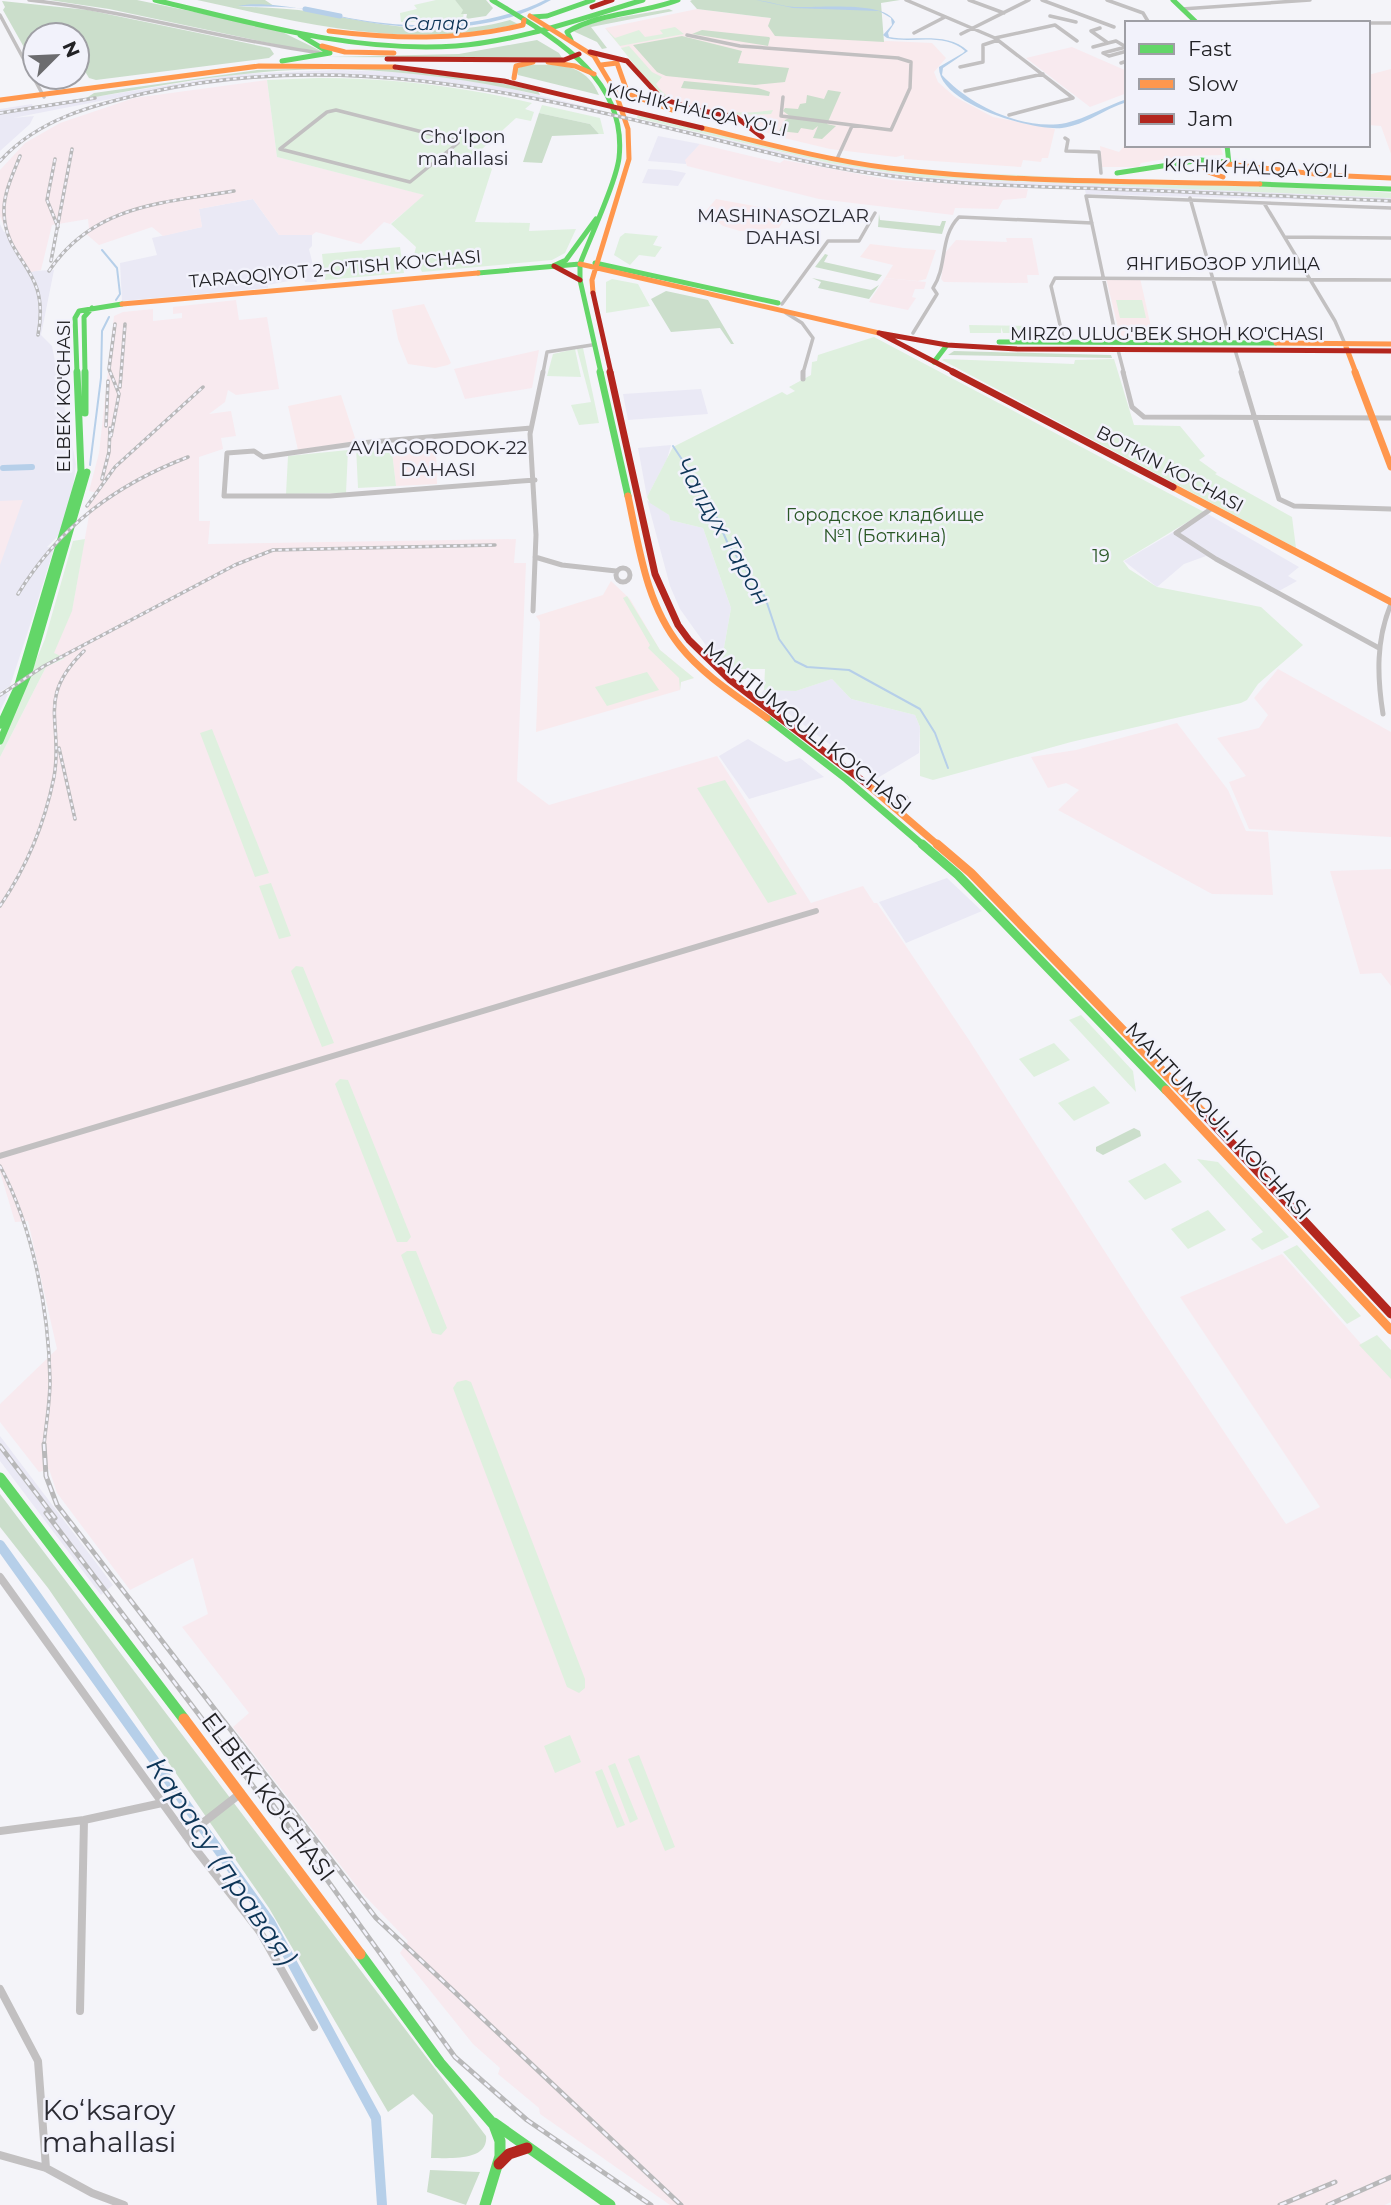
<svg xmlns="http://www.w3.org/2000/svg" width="1391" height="2205" font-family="Montserrat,sans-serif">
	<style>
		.built { fill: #eae9f5 }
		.industrial { fill: #f8eaef }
		.education { fill: #f9eaed }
		.green { fill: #dff0df }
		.forest { fill: #cbdecb }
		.water { fill: #b6cfe9 }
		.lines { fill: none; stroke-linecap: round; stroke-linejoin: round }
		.stream { stroke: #b6cfe9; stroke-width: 2 }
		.canal-far2 { stroke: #b6cfe9; stroke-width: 5 }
		.canal-far1 { stroke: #b6cfe9; stroke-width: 6 }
		.canal { stroke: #b6cfe9; stroke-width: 10 }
		.street-far3 { stroke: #c2c0c1; stroke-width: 3.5 }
		.street-far2 { stroke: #c2c0c1; stroke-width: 5 }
		.street-far1 { stroke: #c2c0c1; stroke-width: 6 }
		.street { stroke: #c2c0c1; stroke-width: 8 }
		.fast-far3 { stroke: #63d668; stroke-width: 5 }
		.fast-far2 { stroke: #63d668; stroke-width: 7 }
		.fast-far1 { stroke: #63d668; stroke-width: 9 }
		.fast { stroke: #63d668; stroke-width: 11 }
		.slow-far3 { stroke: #ff974d; stroke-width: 5 }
		.slow-far2 { stroke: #ff974d; stroke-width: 7 }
		.slow-far1 { stroke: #ff974d; stroke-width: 9 }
		.slow { stroke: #ff974d; stroke-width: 11 }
		.jam-far3 { stroke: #b3261e; stroke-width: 5 }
		.jam-far2 { stroke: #b3261e; stroke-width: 7 }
		.jam-far1 { stroke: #b3261e; stroke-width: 9 }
		.jam { stroke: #b3261e; stroke-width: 11 }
		.rail-far1-casing { stroke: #b8b8b9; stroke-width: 3.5 }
		.rail-casing { stroke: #b8b8b9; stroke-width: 5 }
		.rail-far1 { stroke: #f2f2fb; stroke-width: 2; stroke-dasharray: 3.5; stroke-linecap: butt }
		.rail { stroke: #f2f2fb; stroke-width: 2.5; stroke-dasharray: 7; stroke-linecap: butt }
		.labels { text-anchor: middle; stroke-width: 5; stroke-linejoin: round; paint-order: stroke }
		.far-street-label { font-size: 18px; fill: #222225; stroke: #f2f2fb }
		.far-park-label { font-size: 18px; fill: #2a5826; stroke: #f2f2fb }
		.far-water-label { font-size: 19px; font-style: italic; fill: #0d3557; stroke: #f2f2fb }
		.far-neighbourhood-label { font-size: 19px; fill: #2b2b32; stroke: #f2f2fb }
		.street-label { font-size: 21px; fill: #222225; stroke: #f2f2fb }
		.water-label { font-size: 23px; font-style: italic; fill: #0d3557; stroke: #f2f2fb }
		.near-street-label { font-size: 24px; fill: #222225; stroke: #f2f2fb }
		.near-water-label { font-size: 28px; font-style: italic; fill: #0d3557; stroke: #f2f2fb }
		.near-neighbourhood-label { font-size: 28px; fill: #2b2b32; stroke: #f2f2fb }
	</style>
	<rect width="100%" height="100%" fill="#f4f4f9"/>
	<path class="built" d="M 337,70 L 404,72 L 487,83 L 601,110 L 603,115 L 501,92 L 429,80 L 341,76 L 270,77 L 198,85 L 123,99 L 121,97 L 13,118 L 34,116 L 30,124 L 0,151 L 0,109 L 32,104 L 33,107 L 237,74 Z
		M 642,120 L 829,163 L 919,177 L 1383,197 L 1391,198 L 1391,202 L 1086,194 L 1085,190 L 894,179 L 785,158 L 641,123 Z
		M 658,136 L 700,144 L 686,160 L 686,164 L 648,161 Z
		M 648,169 L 670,170 L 686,173 L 678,186 L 642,183 Z
		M 253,199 L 279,235 L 312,235 L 312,246 L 309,249 L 317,282 L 305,282 L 304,278 L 268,285 L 268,288 L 122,301 L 120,263 L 157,255 L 152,238 L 202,227 L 199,209 Z
		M 0,224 L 4,232 L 9,231 L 17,254 L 21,254 L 32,271 L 54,270 L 41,335 L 52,346 L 76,464 L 73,488 L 59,535 L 47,547 L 54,548 L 32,619 L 10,686 L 0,692 L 8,694 L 0,711 Z
		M 701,389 L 708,414 L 628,420 L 623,394 Z
		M 671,445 L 667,459 L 647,497 L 638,448 Z
		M 647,500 L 669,515 L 670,520 L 703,528 L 731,608 L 722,659 L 717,661 L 680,609 L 670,586 Z
		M 1206,513 L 1299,567 L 1288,576 L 1297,581 L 1279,591 L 1206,556 L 1184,564 L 1157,587 L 1124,561 Z
		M 832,679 L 851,699 L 915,715 L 920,727 L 919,753 L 876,779 L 761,693 L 764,690 L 796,691 Z
		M 748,739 L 786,762 L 800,758 L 824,777 L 749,799 L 719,756 Z
		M 947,878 L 982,911 L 906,943 L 879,902 Z
		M 0,1436 L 113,1585 L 101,1595 L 0,1461 Z"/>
	<path class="industrial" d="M 1072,47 L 1127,71 L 1127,93 L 1090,107 L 1026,58 Z
		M 267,80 L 277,157 L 425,195 L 390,224 L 384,222 L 361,244 L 316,232 L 312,235 L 279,235 L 253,199 L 199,209 L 202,227 L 163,236 L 152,227 L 99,245 L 84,232 L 89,229 L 88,219 L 52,225 L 41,270 L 31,272 L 9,240 L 9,231 L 6,231 L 0,216 L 0,170 L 25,143 L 60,123 L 134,98 Z
		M 700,144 L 780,163 L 784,160 L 891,180 L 1028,189 L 1026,198 L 1003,200 L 998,209 L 955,208 L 953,215 L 819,199 L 687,166 L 685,160 Z
		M 1006,238 L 1032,238 L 1039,275 L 1027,275 L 1028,283 L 944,282 L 941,279 L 945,253 L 956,240 L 1007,242 Z
		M 885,278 L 926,282 L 925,286 L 924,289 L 915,289 L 912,297 L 916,298 L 908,310 L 869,302 Z
		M 236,300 L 239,320 L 267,317 L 279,389 L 236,395 L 228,390 L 225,402 L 209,414 L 231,411 L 236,436 L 221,438 L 223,449 L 199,457 L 199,521 L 210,521 L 208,544 L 516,539 L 514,563 L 526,563 L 517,781 L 549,805 L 717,756 L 811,903 L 863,886 L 874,903 L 877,903 L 969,1040 L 1143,1311 L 1286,1524 L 1320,1507 L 1180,1297 L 1282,1254 L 1391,1378 L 1391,2202 L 1385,2205 L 670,2205 L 540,2114 L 539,2108 L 498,2074 L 500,2068 L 473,2044 L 400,1953 L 408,1941 L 362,1893 L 233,1727 L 249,1713 L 182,1627 L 208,1614 L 193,1558 L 130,1590 L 57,1493 L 49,1469 L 39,1472 L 0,1422 L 0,1404 L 57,1349 L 28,1221 L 15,1222 L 0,1172 L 0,757 L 46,667 L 64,659 L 53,653 L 72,610 L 90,510 L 87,509 L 98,493 L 89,491 L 99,453 L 114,316 L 123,312 L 153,309 L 153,321 L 182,318 L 182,313 L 173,314 L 173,307 Z
		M 539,350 L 532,388 L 465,399 L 454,369 Z
		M 23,500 L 0,565 L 0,501 Z
		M 1278,669 L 1391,732 L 1391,837 L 1249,829 L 1229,782 L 1246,776 L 1217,738 L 1259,728 L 1268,715 L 1254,698 Z
		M 1177,723 L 1228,790 L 1246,831 L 1268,832 L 1273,895 L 1212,894 L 1058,810 L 1079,790 L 1066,783 L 1048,788 L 1031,757 L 1076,750 Z
		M 1391,869 L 1391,986 L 1381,973 L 1360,974 L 1330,871 Z"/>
	<path class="education" d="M 697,9 L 771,18 L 776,36 L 932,43 L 946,58 L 934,72 L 938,82 L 955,97 L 993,117 L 1055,129 L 1048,158 L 1042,158 L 1041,162 L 1023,160 L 1021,167 L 904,159 L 904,155 L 896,157 L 830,149 L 780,137 L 759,130 L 741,115 L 696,109 L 670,100 L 655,89 L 605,28 Z
		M 1391,69 L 1391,154 L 1381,126 L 1368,125 L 1368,75 Z
		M 1127,143 L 1220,145 L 1223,155 L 1184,156 L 1141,163 L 1139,167 L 1102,167 L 1100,146 L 1119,152 Z
		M 716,199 L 788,212 L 779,228 L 740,231 L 723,226 L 705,212 Z
		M 870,244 L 904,248 L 936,250 L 926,279 L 918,281 L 885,278 L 893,265 L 860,257 Z
		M 1106,278 L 1140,278 L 1153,336 L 1120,336 Z
		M 424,304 L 451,363 L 448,365 L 435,368 L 408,364 L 398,339 L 392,310 Z
		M 341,395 L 356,441 L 298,450 L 288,406 Z
		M 436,451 L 437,484 L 396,486 L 392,452 Z
		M 611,581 L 630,599 L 660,650 L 694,678 L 681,682 L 680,690 L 536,732 L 540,622 L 536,616 L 603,595 Z"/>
	<path class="green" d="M 436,0 L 455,0 L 464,10 L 463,20 L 401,22 L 400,13 L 417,9 L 414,5 Z
		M 675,27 L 684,34 L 620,46 L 605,28 L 615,38 L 639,30 L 645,37 L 663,34 L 660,30 Z
		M 629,46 L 652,72 L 662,77 L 656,84 C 675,115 741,115 773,110 L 771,114 C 736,115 684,117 656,90 C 643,78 633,62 621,48 Z
		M 318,78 C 393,78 459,86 532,103 L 525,109 L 534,112 L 531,121 L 516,118 L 471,159 L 487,164 L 492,169 L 475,222 L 530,223 L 529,231 L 576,229 L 565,253 L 552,260 L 422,272 L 414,255 L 416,247 L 391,224 L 424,195 L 277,157 L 267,80 Z
		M 542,105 L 600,118 L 604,134 L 599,134 L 590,124 L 539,113 Z
		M 638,114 L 886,169 L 1368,191 L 1391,193 L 1391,198 L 919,177 L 829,163 L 637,118 Z
		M 625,233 L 658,236 L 653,245 L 662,247 L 655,257 L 639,255 L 630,265 L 614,255 L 620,237 Z
		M 400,247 L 404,273 L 325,280 L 322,254 Z
		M 612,279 L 638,284 L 650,306 L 606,313 L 606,282 Z
		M 1116,300 L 1142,300 L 1146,318 L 1120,318 Z
		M 969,325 L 1032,326 L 1034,333 L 1003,333 L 1001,327 L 1001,333 L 970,333 Z
		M 874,337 L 1204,512 L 1123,561 L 1129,569 L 1157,587 L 1261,607 L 1303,645 L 1258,684 L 1247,700 L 1241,703 L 1071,742 L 933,780 L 920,776 L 920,727 L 915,715 L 851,699 L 832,679 L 796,691 L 764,690 L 765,669 L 729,669 L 722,659 L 731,608 L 703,528 L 670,520 L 669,515 L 650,503 L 647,497 L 673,447 L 782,392 L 787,395 L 795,391 L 789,387 L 811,375 L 812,362 L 817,361 L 818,355 Z
		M 583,348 L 599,423 L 579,425 L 571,405 L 591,402 L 577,349 Z
		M 575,349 L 581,377 L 547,376 L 553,354 Z
		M 944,359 L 1074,364 L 1075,360 L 1114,359 L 1134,425 L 1180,426 L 1205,456 L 1199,460 L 1217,473 L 1215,474 L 1292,517 L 1296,548 L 942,360 Z
		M 373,444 L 374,453 L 392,452 L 396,486 L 358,488 L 356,447 Z
		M 348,450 L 346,493 L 286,494 L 288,456 Z
		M 85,539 L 72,611 L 54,653 L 65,658 L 46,667 L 0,757 L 0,747 L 45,639 L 73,541 Z
		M 627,596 L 660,650 L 694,678 L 681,682 L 680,690 L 679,678 L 648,648 L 650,645 L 623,598 Z
		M 647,672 L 659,690 L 607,706 L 595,687 Z
		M 212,729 L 269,873 L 255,877 L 200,733 Z
		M 725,780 L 797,894 L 768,903 L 697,788 Z
		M 271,883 L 291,936 L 279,939 L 259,886 Z
		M 296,966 L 303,967 L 334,1043 L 322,1047 L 291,971 Z
		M 1081,1015 L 1133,1071 L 1136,1092 L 1069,1020 Z
		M 1054,1043 L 1070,1060 L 1034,1077 L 1019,1059 Z
		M 340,1079 L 348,1080 L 411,1237 L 407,1242 L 397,1242 L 335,1084 Z
		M 1094,1086 L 1110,1103 L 1074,1121 L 1058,1103 Z
		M 1197,1159 L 1218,1162 L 1289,1237 L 1262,1250 L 1251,1239 L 1263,1232 Z
		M 1165,1163 L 1182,1182 L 1145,1200 L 1128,1181 Z
		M 1208,1210 L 1226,1230 L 1188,1249 L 1171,1229 Z
		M 1297,1245 L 1361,1316 L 1347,1324 L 1283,1252 Z
		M 407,1251 L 416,1251 L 447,1328 L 441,1335 L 432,1333 L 401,1255 Z
		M 1377,1335 L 1391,1350 L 1391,1379 L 1359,1345 Z
		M 466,1380 L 471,1382 L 585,1679 L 585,1688 L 579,1693 L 567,1687 L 453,1388 L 457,1382 Z
		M 570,1735 L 581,1762 L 555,1773 L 544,1746 Z
		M 639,1755 L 675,1847 L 665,1851 L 628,1759 Z
		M 615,1763 L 638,1819 L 630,1823 L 608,1766 Z
		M 602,1769 L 625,1825 L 617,1828 L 595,1772 Z"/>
	<path class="forest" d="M 49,0 L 137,0 L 276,29 L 323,52 L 292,48 L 109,9 Z
		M 197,0 L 265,0 L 274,6 L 238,6 C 262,8 288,8 313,12 C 379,24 443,39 510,20 L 518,24 C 404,50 308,24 197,0 Z
		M 455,0 L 486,0 L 493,8 L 486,16 L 466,19 L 467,14 L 461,14 L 463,10 Z
		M 692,0 L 900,0 L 881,3 L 884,42 L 775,36 L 768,26 L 771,18 L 697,9 L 690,1 Z
		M 2,1 L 88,10 L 270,48 L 274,54 L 269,58 L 96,80 L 89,78 L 77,58 L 77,35 L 35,35 L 34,65 L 3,10 L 5,7 Z
		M 669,9 L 673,11 L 591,27 L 607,48 L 602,49 L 597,42 L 573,31 L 598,21 Z
		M 702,30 L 769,37 L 770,38 L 768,46 L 692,34 Z
		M 682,36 L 742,51 L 738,63 L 789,68 L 785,82 L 755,85 L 666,76 L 657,72 L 633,45 Z
		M 537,40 L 559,53 L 562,58 L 327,57 L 459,54 Z
		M 527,65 C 559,64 586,63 599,95 L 518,75 L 516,69 Z
		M 370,67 L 476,78 L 538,91 L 540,95 C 449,75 357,64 264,72 C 204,77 144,88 85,99 L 94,93 L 257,70 Z
		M 684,81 L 758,88 L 770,92 L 769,96 L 681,88 Z
		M 828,90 L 841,92 L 827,124 L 836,126 L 822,139 L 813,138 L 818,126 L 813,130 L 801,128 L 798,133 L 779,131 L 785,120 L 791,117 L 783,111 L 785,108 L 798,109 L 800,104 L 806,103 L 807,95 L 824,99 Z
		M 539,113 L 590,124 L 599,134 L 552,136 L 542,163 L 523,162 Z
		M 879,214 L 880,220 L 940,226 L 942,221 L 946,221 L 942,234 L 878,227 Z
		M 825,254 L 828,255 L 824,262 L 882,275 L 877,281 L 815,267 Z
		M 812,278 L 871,290 L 879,285 L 869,299 L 818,288 L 821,282 Z
		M 666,291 L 708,300 L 734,344 L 731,344 L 720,328 L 671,332 L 651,299 Z
		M 954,351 L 1111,355 L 1112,358 L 948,355 Z
		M 1134,1128 L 1140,1131 L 1141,1136 L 1103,1155 L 1096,1151 L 1096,1147 Z
		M 0,1494 L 486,2136 C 489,2162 448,2158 431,2158 L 433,2115 L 413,2094 L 388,2112 L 269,1908 L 48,1588 L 0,1527 Z
		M 430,2170 L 480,2172 L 466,2205 L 427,2192 Z"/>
	<path class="water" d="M 545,0 L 551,0 C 493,33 420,32 356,20 C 336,17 317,10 297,8 C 278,6 257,7 238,6 C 265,0 320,12 349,18 C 412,30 486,29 545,0 Z
		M 756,0 C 768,1 781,6 794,7 C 816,8 886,0 895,22 L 888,33 L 889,37 C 915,42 947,31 968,51 L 943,68 L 942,75 C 971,106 1023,131 1066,123 C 1087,118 1106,106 1127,99 L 1127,102 C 1104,109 1086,125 1062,128 C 1032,131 938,104 939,67 L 963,53 L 965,51 C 944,32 912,44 887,38 L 883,35 L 892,25 L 891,18 L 879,11 L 793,8 Z"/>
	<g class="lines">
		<path class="stream" d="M 102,250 L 117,268 L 120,294 L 116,300
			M 673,446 L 709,500 L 728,544 L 765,597 L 779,639 L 795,661 L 807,667 L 849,670 L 920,709 L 935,733 L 948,768
			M 90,465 L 101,378 L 102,331 L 109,317"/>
		<path class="canal-far2" d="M 305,9 L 340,16"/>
		<path class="canal-far1" d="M 3,468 L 32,467"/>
		<path class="canal" d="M 0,1545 L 270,1922 L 376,2118 L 382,2205"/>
		<path class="street-far3" d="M 29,0 C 127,11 222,39 320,53
			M 906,0 L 995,38 L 1073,98 L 1009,115
			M 969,0 L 1004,13
			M 1042,0 L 1114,27
			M 1107,0 L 1143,13 L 1149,23
			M 1182,9 L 1310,0
			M 0,15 L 44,97
			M 1050,16 L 1076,22
			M 1315,23 L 1391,23
			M 1100,28 L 1091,31 L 1108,43 L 1116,41 L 1126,47 L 1103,53 L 1109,56 L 1127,51
			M 914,33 L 945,17
			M 961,34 L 1029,0
			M 687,35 L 740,46 L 898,58 L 911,62 L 910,88 L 891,130 L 781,116 L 783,97
			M 995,38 L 1055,25 L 1077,41
			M 1093,47 L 1108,43
			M 1121,63 L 1127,61
			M 960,67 L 983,62 L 983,45 L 998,40
			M 965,91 L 1043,74
			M 336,110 L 454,140 L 458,143 L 410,182 L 280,149 L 327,112 Z
			M 1065,138 L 1068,140 L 1066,151 L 1099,152 L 1101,173
			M 837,159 L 852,126
			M 1190,198 L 1231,343
			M 1264,203 L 1335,321 L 1345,344
			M 1285,237 L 1391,238
			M 782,304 L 828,241 L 859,241 L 875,213
			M 786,313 L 802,323 L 813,338 L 803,373
			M 913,333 L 937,294 L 933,288 C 948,265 939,237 959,217 L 1092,223
			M 1064,342 L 1051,286 L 1055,278 L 1391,280
			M 1117,342 L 1086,196 L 1391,208
			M 1118,350 L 1124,373
			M 1235,350 L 1242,373
			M 543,373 L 547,352 L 592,345"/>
		<path class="street-far2" d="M 803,372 L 803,379
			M 1123,372 L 1132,407 L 1144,417 L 1391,418
			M 1241,372 L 1279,499 L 1294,506 L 1391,509
			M 531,428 L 360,443 L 263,457 L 254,451 L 227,453 L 224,496 L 330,496 L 535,480
			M 1211,509 L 1176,533 L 1216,559 L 1379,648
			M 535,557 L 562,565 L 616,571
			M616 575a7 7 0 1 1 14 0a7 7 0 1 1-14 0Z
			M 533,611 L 536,535 L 530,434 L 543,372
			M 1383,714 C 1377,676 1376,640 1391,604
			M 892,805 L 906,798"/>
		<path class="street-far1" d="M 0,1156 L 816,911"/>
		<path class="street" d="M 0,1577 L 194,1847 L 260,1932 L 314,2027
			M 0,1831 L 84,1820 L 162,1803
			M 186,1836 L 241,1793
			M 0,1989 L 38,2061 L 46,2168
			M 80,2011 L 84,1820
			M 0,2155 L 46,2168 L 92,2193 L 124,2205"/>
		<path class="fast-far3" d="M 155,0 C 253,23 354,53 456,46 C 520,41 582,18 643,0
			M 492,0 C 551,36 628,76 619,158 C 616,182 590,238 580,264 L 580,280 L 601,373
			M 1173,0 L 1197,23
			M 532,17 L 547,16 L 593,0
			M 571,40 L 567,32 C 601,12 642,14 678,0
			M 282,61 L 330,53 L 300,35
			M 1227,145 L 1229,164
			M 1117,173 L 1201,160 L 1227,162
			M 1260,184 L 1391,189
			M 595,263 L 778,303
			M 553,266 L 566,260 L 596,219
			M 478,273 L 580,264
			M 999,342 L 1276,343
			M 934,362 L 947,345
			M 77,373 L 75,318 L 79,311 L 122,304
			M 85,373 L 84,317 L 92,308"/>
		<path class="fast-far2" d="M 85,372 L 85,413
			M 600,372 L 628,496
			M 767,718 L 846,779 L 924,846
			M 0,725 L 17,688 L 81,471 L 77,372
			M 0,741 L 28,675 L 87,472"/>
		<path class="fast-far1" d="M 922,844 L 958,875 L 1166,1090"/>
		<path class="fast" d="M 0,1478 L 184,1719
			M 360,1954 L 440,2063 L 494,2125 L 500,2141 L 500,2156 L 485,2205
			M 494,2123 L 610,2205"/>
		<path class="slow-far3" d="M 530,16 L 594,56 L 615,91 L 628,129 L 629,159 L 592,280 L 593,293
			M 329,31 C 395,39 458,41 523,25 L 524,20
			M 322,46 L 345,52 L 394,53
			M 548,62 L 575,66 L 594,74
			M 601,65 L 617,63 L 628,94 L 672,110
			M 514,78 L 516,66 L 533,62
			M 0,100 L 259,66 L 395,67
			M 702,128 C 764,143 826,160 889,168 C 1012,183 1136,181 1260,184
			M 1223,177 L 1208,172 L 1204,166 L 1219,163 L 1324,175 L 1391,178
			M 580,264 L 879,333
			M 122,304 L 478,273
			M 1276,343 L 1391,344
			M 1345,344 L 1356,373"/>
		<path class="slow-far2" d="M 1355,372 L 1391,467
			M 1173,487 L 1391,602
			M 628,496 C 639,547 646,604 680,646 C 704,676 737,696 767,718
			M 868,785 L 939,846"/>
		<path class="slow-far1" d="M 937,844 L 971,873 L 1208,1118
			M 1166,1090 L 1391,1330"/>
		<path class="slow" d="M 184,1719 L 360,1954"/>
		<path class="jam-far3" d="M 592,7 L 612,0
			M 590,52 L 627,61 L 661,98 L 692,109 L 736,117 L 762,137
			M 387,59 L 564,60 L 579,54
			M 395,67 L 504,81 L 702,128
			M 554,266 L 580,280
			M 593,293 L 611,373
			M 879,333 L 947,345 L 1017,349 L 1391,351
			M 881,334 L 956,373"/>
		<path class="jam-far2" d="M 610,372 L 655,574 L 678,625 L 689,640 L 730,680 L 868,785
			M 953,372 L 1173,487"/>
		<path class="jam-far1" d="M 1208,1118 L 1391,1314"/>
		<path class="jam" d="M 499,2164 L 509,2154 L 527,2148"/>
		<g class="rail-far1-casing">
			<path id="rail-far1" d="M 0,113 L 95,98
				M 20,156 C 13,174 3,194 4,213 C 6,264 51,267 38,335
				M 55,159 L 47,200 L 58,227
				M 0,161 C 38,119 93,105 146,93 C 332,51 507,89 689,133 C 751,148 814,166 877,174 C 953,185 1029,186 1105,189 C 1201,192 1296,197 1391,201
				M 51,261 L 72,149
				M 49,271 C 93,205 162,203 234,191
				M 120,387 L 125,324
				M 106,426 L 108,381
				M 111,436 L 119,394 L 109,369 L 115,324
				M 102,479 L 109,452 L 110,428
				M 87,506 L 115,467 L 203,387
				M 18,594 C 59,527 115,485 188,457
				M 0,695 L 44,666 L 235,565 L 273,550 L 495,545
				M 59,748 L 75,819
				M 0,906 C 26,868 45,822 54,777 C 64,722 35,699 84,651
				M 0,1166 C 33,1228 49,1311 50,1381 C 50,1402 46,1424 44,1445"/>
		</g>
		<g class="rail-casing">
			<path id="rail" d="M 44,1444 L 46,1476 L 57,1505 L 376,1918 L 681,2205
				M 0,1446 L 55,1518
				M 46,1513 L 275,1815
				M 273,1805 L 455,2057 L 527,2120 L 651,2205
				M 1280,2205 L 1335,2182
				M 1328,2205 L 1391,2177"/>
		</g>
		<use href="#rail-far1" class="rail-far1"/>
		<use href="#rail" class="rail"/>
	</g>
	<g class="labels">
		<g class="far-street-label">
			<text transform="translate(697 110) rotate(13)" y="6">KICHIK HALQA YO'LI</text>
			<text transform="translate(1256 168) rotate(2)" y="6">KICHIK HALQA YO'LI</text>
			<text x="1223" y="270">ЯНГИБОЗОР УЛИЦА</text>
			<text transform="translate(335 269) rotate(-5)" y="6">TARAQQIYOT 2-O'TISH KO'CHASI</text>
			<text x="1167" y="340">MIRZO ULUG'BEK SHOH KO'CHASI</text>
			<text transform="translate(64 396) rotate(-90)" y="6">ELBEK KO'CHASI</text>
			<text transform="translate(1170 469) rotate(28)" y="6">BOTKIN KO'CHASI</text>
		</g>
		<g class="far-park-label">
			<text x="885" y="521">Городское кладбище<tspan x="885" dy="21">№1 (Боткина)</tspan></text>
			<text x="1101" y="562">19</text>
		</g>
		<g class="far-water-label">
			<text transform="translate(436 23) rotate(-1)" y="7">Салар</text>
		</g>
		<g class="far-neighbourhood-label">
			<text x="463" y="143">Choʻlpon<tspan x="463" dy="22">mahallasi</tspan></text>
			<text x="783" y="222">MASHINASOZLAR<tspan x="783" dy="22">DAHASI</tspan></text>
			<text x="438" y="454">AVIAGORODOK-22<tspan x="438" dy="22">DAHASI</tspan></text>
		</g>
		<g class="street-label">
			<text transform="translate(807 728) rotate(39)" y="7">MAHTUMQULI KO'CHASI</text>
			<text transform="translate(1218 1121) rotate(47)" y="7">MAHTUMQULI KO'CHASI</text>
		</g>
		<g class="water-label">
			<text transform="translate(723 531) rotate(60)" y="8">Чалдух Тарон</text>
		</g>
		<g class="near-street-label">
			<text transform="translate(268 1797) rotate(53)" y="8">ELBEK KO'CHASI</text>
		</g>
		<g class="near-water-label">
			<text transform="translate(222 1861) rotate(56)" y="10">Карасу (правая)</text>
		</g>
		<g class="near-neighbourhood-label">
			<text x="109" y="2120">Koʻksaroy<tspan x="109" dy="32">mahallasi</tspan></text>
		</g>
	</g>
	<rect x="1125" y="21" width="245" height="126" fill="#f2f2fb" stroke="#9f9fa5" stroke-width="2"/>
	<rect x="1139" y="44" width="35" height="10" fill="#63d668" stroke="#9f9fa5" stroke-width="2"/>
	<text x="1188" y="56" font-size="21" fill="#222225">Fast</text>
	<rect x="1139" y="79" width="35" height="10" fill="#ff974d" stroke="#9f9fa5" stroke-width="2"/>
	<text x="1188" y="91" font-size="21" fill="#222225">Slow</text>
	<rect x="1139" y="114" width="35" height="10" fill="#b3261e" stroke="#9f9fa5" stroke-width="2"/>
	<text x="1188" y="126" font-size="21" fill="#222225">Jam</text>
	<g transform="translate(56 56) rotate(66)"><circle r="33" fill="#f2f2fb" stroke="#9f9fa5" stroke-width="2"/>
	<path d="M0-5L12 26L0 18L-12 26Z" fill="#6c6c6f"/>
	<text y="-10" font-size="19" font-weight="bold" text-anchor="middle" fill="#222225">N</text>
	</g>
</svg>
